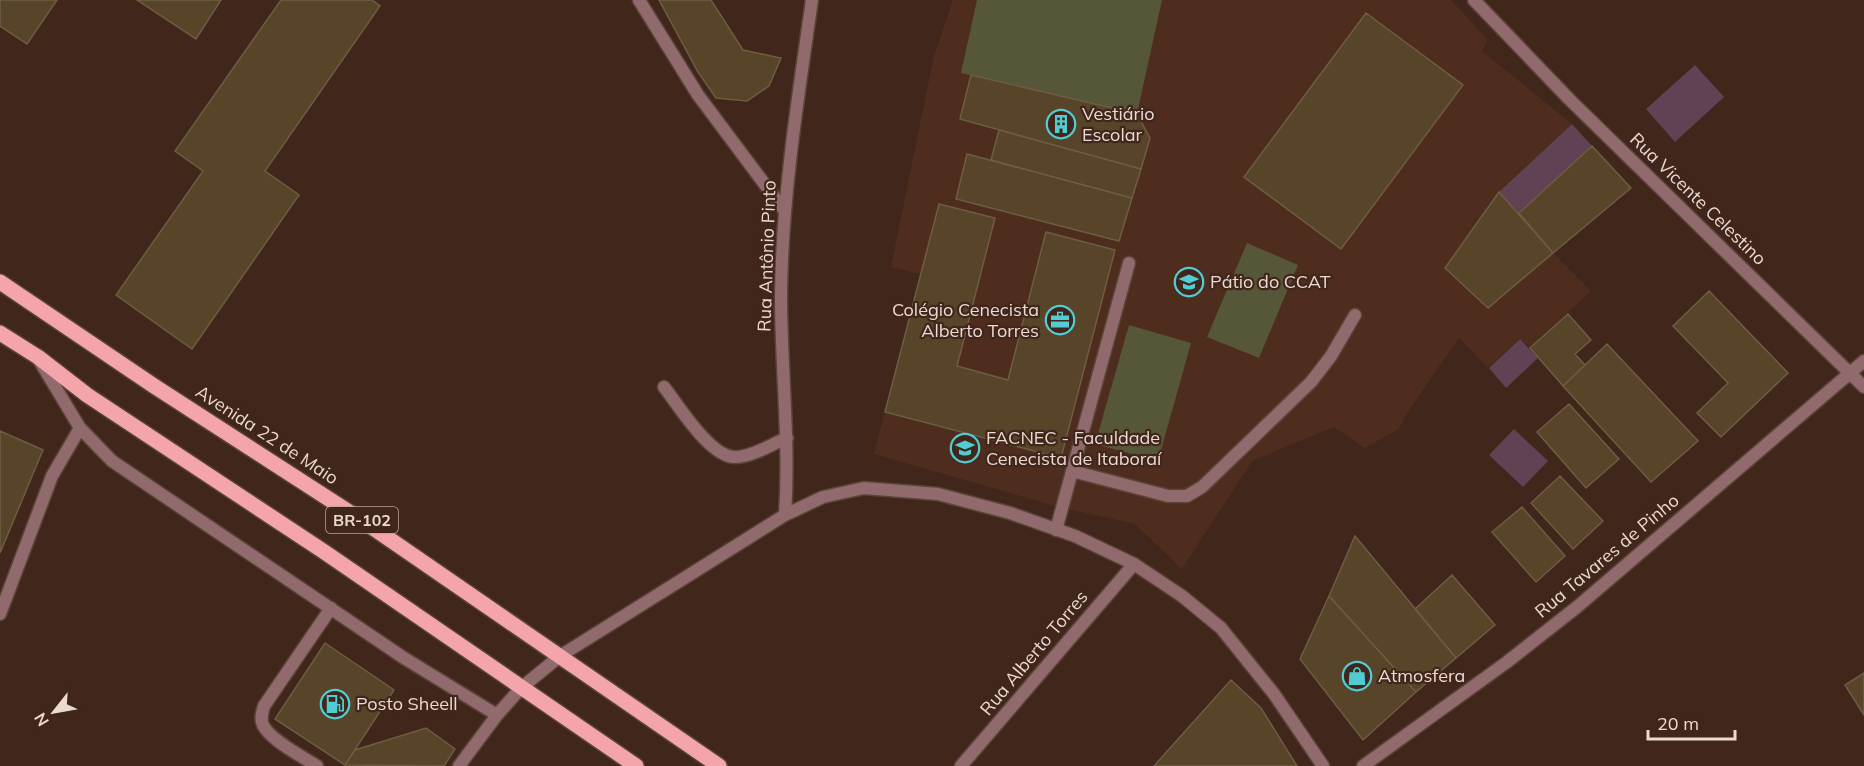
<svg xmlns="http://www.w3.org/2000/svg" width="1864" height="766" font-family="Mulish,sans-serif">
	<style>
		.built { fill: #4e2d1e }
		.green { fill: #565638 }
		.water { fill: #604254 }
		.building { fill: #574429; stroke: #6e5d43; stroke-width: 1.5 }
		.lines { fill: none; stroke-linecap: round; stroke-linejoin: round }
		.lane-casing { stroke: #5b4338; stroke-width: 15 }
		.street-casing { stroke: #5b4338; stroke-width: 15 }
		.primary-casing { stroke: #5b4338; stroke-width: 18 }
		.lane { stroke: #906a6d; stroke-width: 12 }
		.street { stroke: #906a6d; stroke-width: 12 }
		.primary { stroke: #f3a5ab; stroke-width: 15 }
		.labels { text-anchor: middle; stroke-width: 4.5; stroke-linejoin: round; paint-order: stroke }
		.shield { fill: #40261b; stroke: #b8a39b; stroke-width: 1.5 }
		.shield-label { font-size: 16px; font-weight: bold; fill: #ebd9d2 }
		.poi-label { font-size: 18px; fill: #ebd9d2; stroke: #40261b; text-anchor: start }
		.street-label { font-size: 18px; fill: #ebd9d2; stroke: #40261b }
	</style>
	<rect width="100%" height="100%" fill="#40261b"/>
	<path class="built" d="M 953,0 L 1451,0 L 1488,40 L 1482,51 L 1572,124 L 1499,192 L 1445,268 L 1488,308 L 1553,253 L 1591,291 L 1530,348 L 1520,338 L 1488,368 L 1459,338 L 1407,413 L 1399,429 L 1365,448 L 1334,427 L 1252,461 L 1182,569 L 1135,524 L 1055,506 L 874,454 L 920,274 L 891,267 L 933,60 Z"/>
	<path class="green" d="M 977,0 L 1162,0 L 1137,114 L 961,73 Z
		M 1247,243 L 1298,265 L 1259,358 L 1207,337 Z
		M 1129,325 L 1191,343 L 1158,461 L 1095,444 Z"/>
	<path class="water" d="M 1695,65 L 1724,97 L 1675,142 L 1646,109 Z
		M 1572,124 L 1592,146 L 1519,213 L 1499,192 Z
		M 1520,339 L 1538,358 L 1506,388 L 1489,368 Z
		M 1514,429 L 1548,461 L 1523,487 L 1489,455 Z"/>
	<path class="building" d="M 0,0 L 57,0 L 27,44 L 0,26 Z
		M 137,0 L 221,0 L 196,39 Z
		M 281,0 L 372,0 L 380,6 L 265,171 L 299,195 L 192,349 L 116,295 L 203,171 L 175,151 Z
		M 659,0 L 711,0 L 743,50 L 781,58 L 769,86 L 747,101 L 716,98 L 698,72 Z
		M 1366,13 L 1463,85 L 1341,249 L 1244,177 Z
		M 971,75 L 1137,114 L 1150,138 L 1141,169 L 960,119 Z
		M 999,130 L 1141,169 L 1132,198 L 991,160 Z
		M 1592,146 L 1631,188 L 1553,253 L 1519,213 Z
		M 967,154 L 1132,198 L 1119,241 L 956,199 Z
		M 1499,192 L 1553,253 L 1488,308 L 1445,268 Z
		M 939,204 L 995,218 L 957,366 L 1008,380 L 1046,232 L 1115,250 L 1061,458 L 885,412 Z
		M 1709,291 L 1788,373 L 1721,437 L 1697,413 L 1728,383 L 1673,326 Z
		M 1568,314 L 1591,340 L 1575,354 L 1585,365 L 1563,386 L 1530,348 Z
		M 1607,344 L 1698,441 L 1651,482 L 1563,386 Z
		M 1569,404 L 1619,459 L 1586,488 L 1537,432 Z
		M 0,431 L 43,450 L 0,553 Z
		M 1560,476 L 1603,521 L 1573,549 L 1531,503 Z
		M 1522,507 L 1565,556 L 1536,582 L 1492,532 Z
		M 1355,536 L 1456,658 L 1416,692 L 1329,596 Z
		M 1452,575 L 1495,625 L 1456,658 L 1415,609 Z
		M 1329,596 L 1416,692 L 1363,740 L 1300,659 Z
		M 325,643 L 394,690 L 345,765 L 275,719 Z
		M 1864,673 L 1864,715 L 1845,685 Z
		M 1231,680 L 1261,708 L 1297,766 L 1154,766 Z
		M 426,728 L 455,749 L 444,766 L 345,765 L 355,750 Z"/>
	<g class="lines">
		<g class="lane-casing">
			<path id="lane" d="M 664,387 C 679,406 710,457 735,457 C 752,457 772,444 787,438
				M 1072,471 L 1168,496 L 1187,496 L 1202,487 L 1311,382 L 1331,356 L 1355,315
				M 1056,530 L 1129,263
				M 317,766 C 303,757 270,740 263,725 C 260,719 262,713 264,706 L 331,608"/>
		</g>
		<g class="street-casing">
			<path id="street" d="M 639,0 L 698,95 L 784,210
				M 1474,0 L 1569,99 L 1864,387
				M 39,360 L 80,428 L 112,461 L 404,658 L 497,715
				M 785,515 C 790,441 781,369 781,295 C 782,196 798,98 812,0
				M 0,614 L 52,476 L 80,428
				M 459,766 L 497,715 L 521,688 L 560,656 L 785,515 L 823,497 L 864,488 L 938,494 L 1010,513 L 1075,536 L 1134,564 L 1182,596 L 1221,628 L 1274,694 L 1323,766
				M 961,766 L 1134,564
				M 1363,766 L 1507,662 L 1577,607 L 1864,361"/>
		</g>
		<g class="primary-casing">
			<path id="primary" d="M 0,282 L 154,386 L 366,523 L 719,766
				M 0,333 L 38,357 L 87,395 L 323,551 L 636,766"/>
		</g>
		<use href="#lane" class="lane"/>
		<use href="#street" class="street"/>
		<use href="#primary" class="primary"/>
	</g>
	<defs>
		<g id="building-ring" transform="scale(1.5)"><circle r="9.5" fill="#40261b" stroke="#51ccd3" stroke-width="1.5"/><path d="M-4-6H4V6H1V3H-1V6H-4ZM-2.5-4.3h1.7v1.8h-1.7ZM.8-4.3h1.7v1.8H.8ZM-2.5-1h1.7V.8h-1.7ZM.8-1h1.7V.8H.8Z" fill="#51ccd3"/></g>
		<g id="university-ring" transform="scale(1.5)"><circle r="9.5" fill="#40261b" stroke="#51ccd3" stroke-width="1.5"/><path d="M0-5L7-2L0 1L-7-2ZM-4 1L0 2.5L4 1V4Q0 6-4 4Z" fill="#51ccd3"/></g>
		<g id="office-ring" transform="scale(1.5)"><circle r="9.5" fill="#40261b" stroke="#51ccd3" stroke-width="1.5"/><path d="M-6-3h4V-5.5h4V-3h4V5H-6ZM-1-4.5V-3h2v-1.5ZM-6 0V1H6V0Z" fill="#51ccd3"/></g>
		<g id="shop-ring" transform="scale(1.5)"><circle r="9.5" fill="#40261b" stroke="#51ccd3" stroke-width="1.5"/><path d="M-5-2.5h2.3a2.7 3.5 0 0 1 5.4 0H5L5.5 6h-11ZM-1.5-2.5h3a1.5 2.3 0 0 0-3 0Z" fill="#51ccd3"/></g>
		<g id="fuel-ring" transform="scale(1.5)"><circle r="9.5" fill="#40261b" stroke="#51ccd3" stroke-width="1.5"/><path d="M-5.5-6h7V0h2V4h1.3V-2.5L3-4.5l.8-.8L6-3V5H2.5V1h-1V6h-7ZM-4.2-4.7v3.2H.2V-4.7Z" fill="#51ccd3"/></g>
	</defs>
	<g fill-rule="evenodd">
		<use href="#building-ring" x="1061" y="124"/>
		<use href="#university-ring" x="1189" y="282"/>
		<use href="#office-ring" x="1060" y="320"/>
		<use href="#university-ring" x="965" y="448"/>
		<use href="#shop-ring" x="1357" y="676"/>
		<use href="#fuel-ring" x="335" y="704"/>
	</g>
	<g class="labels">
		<rect class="shield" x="326" y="507" width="72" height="26" rx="4.5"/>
		<g class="shield-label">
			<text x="362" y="526">BR-102</text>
		</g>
		<g class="poi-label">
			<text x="1082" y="120">Vestiário<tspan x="1082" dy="21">Escolar</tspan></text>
			<text x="1210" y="288">Pátio do CCAT</text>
			<text x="1039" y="316" text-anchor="end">Colégio Cenecista<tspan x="1039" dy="21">Alberto Torres</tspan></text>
			<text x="986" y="444">FACNEC - Faculdade<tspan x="986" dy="21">Cenecista de Itaboraí</tspan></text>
			<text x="1378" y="682">Atmosfera</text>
			<text x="356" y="710">Posto Sheell</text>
		</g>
		<g class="street-label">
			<text transform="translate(1698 199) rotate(44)" y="6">Rua Vicente Celestino</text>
			<text transform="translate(767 256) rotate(-88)" y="6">Rua Antônio Pinto</text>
			<text transform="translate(267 435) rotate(33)" y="6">Avenida 22 de Maio</text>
			<text transform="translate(1607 556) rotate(-40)" y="6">Rua Tavares de Pinho</text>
			<text transform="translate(1034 653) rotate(-50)" y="6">Rua Alberto Torres</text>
		</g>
	</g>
	<g transform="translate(54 712) rotate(239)" stroke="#40261b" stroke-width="4.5" paint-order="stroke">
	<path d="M0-4.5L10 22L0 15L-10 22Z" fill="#ebd9d2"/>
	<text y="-9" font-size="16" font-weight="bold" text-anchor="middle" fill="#ebd9d2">N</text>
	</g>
	<path d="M1648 730v9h87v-9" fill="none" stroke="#ebd9d2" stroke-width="3"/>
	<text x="1657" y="730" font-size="18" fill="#ebd9d2" stroke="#40261b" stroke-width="4.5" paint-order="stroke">20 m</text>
</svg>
